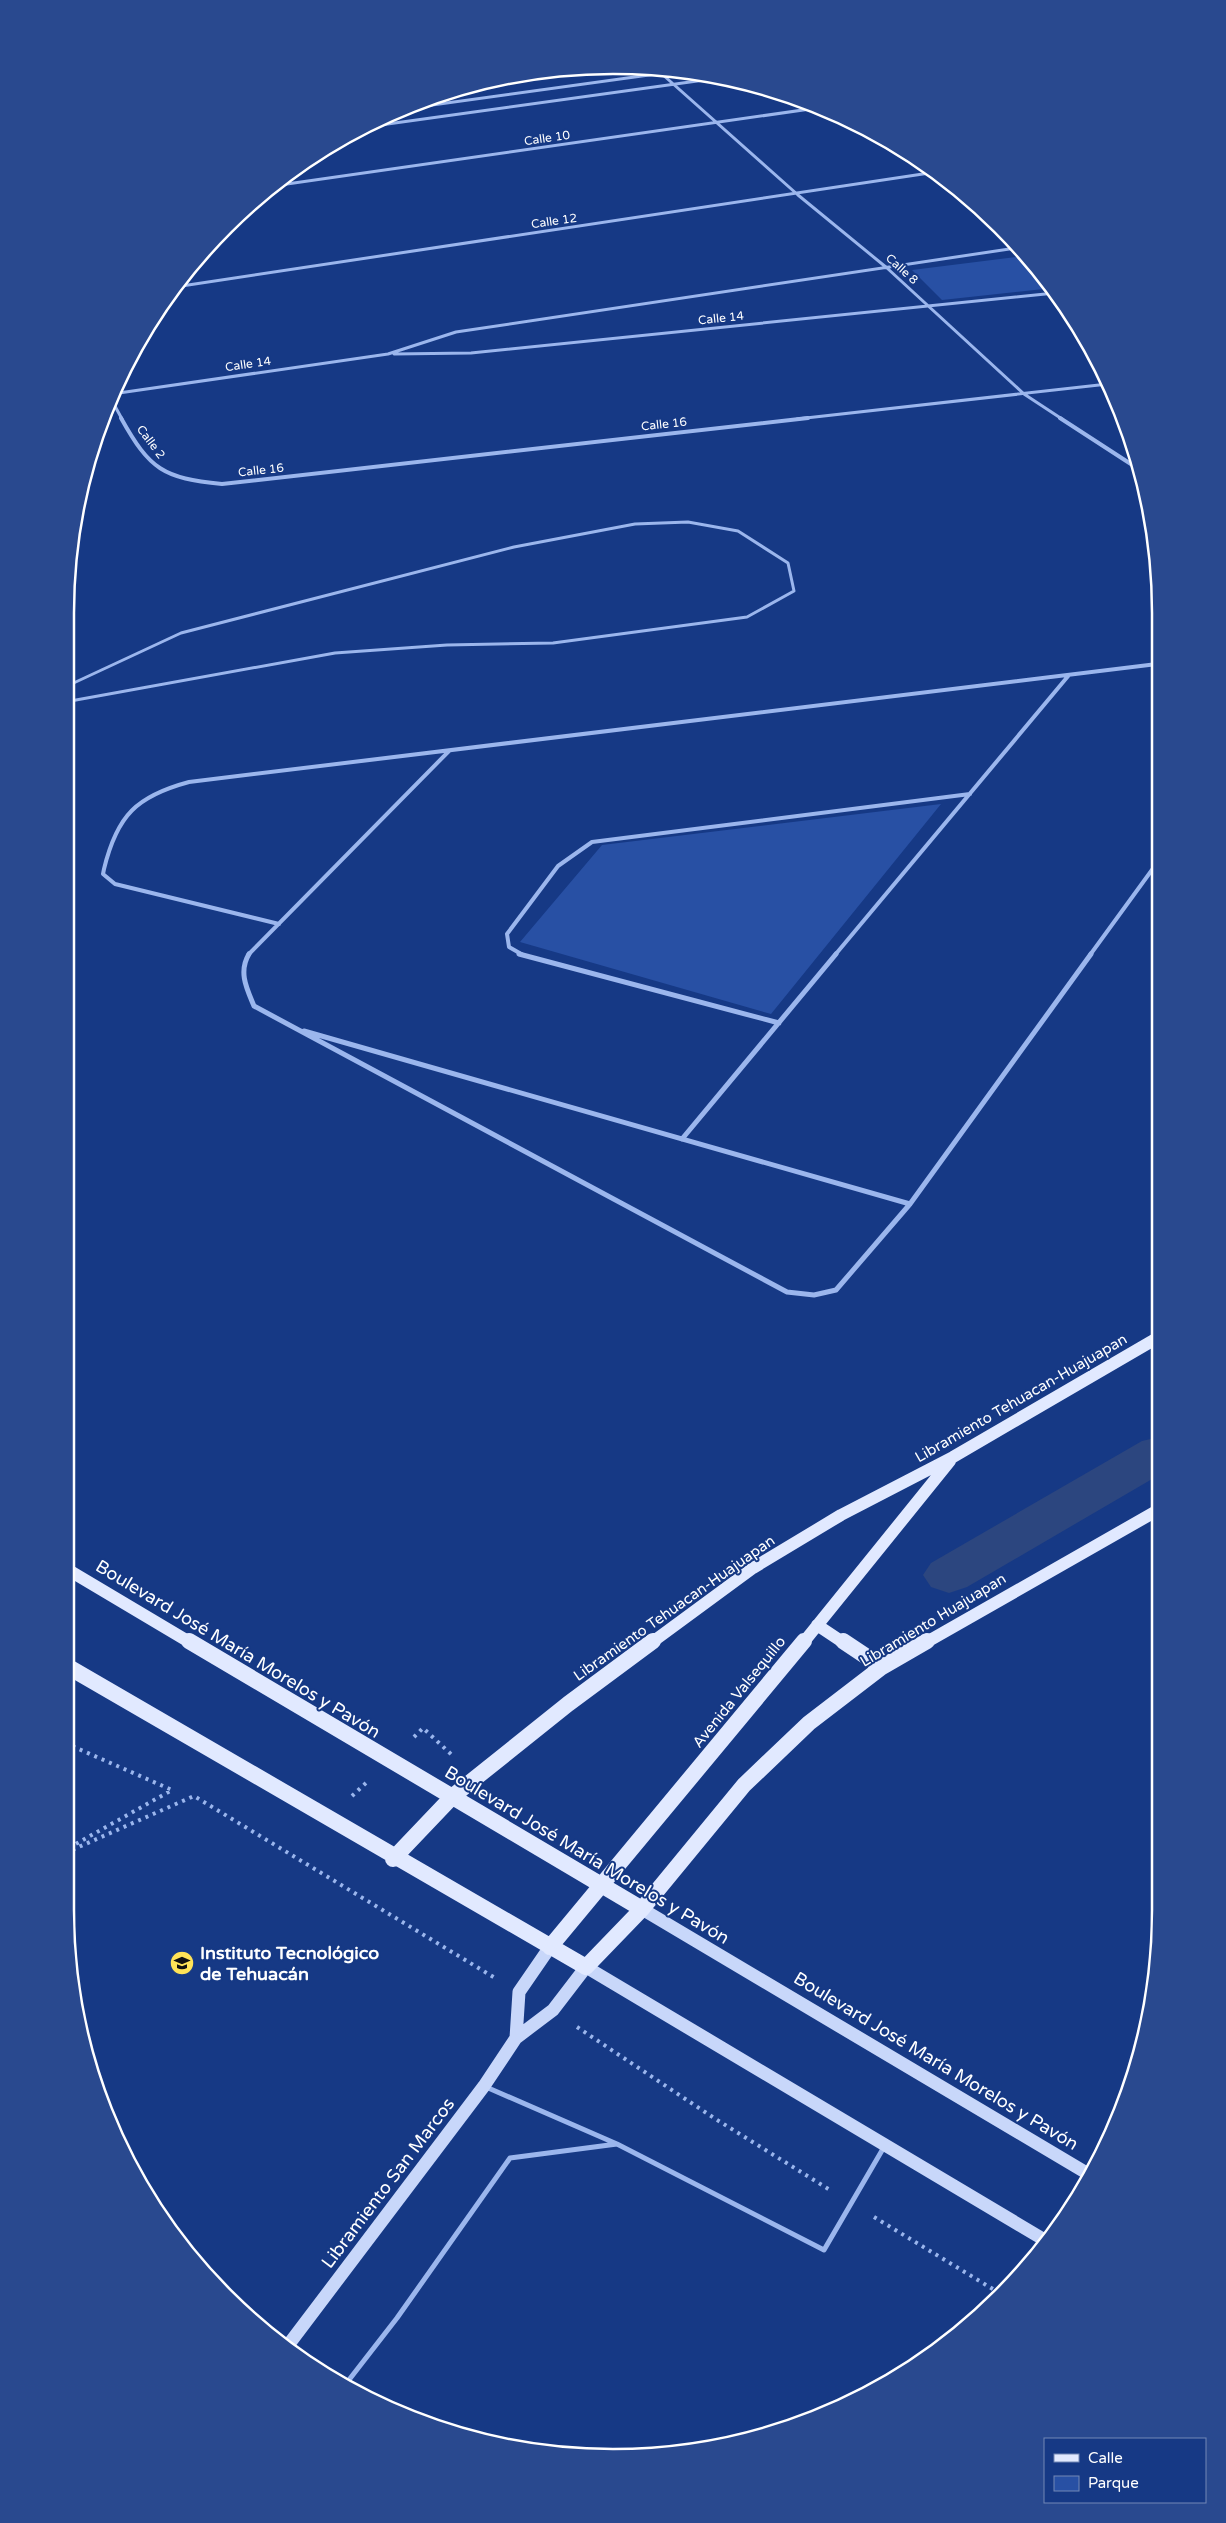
<svg xmlns="http://www.w3.org/2000/svg" width="1226" height="2523" font-family="'Varela Round',sans-serif">
	<style>
		.green { fill: #2850a4 }
		.lines { fill: none; stroke-linecap: round; stroke-linejoin: round }
		.canal { fill: #2c467f; fill-rule: evenodd }
		.path { stroke: #9bb6ed; stroke-width: 4; stroke-dasharray: 3 5; stroke-linecap: butt }
		.service-far1 { stroke: #9bb6ed; stroke-width: 3 }
		.service { stroke: #9bb6ed; stroke-width: 5 }
		.minor-far2 { stroke: #9bb6ed; stroke-width: 3 }
		.minor-far1 { stroke: #9bb6ed; stroke-width: 4 }
		.minor { stroke: #9bb6ed; stroke-width: 5 }
		.secondary { stroke: #c8d7fa; stroke-width: 13 }
		.primary-far1 { stroke: #e1e9ff; stroke-width: 12 }
		.primary { stroke: #e1e9ff; stroke-width: 16 }
		.labels { text-anchor: middle; stroke-width: 4; stroke-linejoin: round; paint-order: stroke }
		.far-street-label { font-size: 12px; fill: #fff; stroke: #163985 }
		.street-label { font-size: 15px; fill: #fff; stroke: #163985 }
		.near-street-label { font-size: 18px; fill: #fff; stroke: #163985 }
		.near-poi-label { font-size: 18px; font-weight: bold; fill: #fff; stroke: #163985; text-anchor: start }
		.rim { fill: none; stroke: #fff; stroke-width: 2.5 }
	</style>
	<rect width="100%" height="100%" fill="#163985"/>
	<path class="green" d="M 1024,256 L 1048,280 L 1053,288 L 942,300 L 912,270 Z
		M 941,804 L 771,1014 L 520,942 L 602,845 Z"/>
	<g class="lines">
		<path class="canal" d="M 1159,1437 L 1159,1475 L 967,1587 L 949,1593 L 931,1587 L 923,1575 L 931,1563 L 1142,1441 Z"/>
		<path class="path" d="M 414,1737 L 423,1728 L 453,1756
			M 65,1743 L 172,1790 L 65,1850
			M 352,1796 L 366,1783
			M 65,1853 L 194,1796 L 495,1978
			M 577,2027 L 714,2118 L 830,2190
			M 874,2217 L 1001,2294"/>
		<path class="service-far1" d="M 65,687 L 181,633 L 514,547 L 635,524 L 688,522 L 738,531 L 788,563 L 794,591 L 747,617 L 553,643 L 447,645 L 335,653 L 65,702"/>
		<path class="service" d="M 617,2144 L 824,2250 L 884,2147
			M 345,2385 L 397,2318 L 510,2158 L 617,2144 L 486,2087"/>
		<path class="minor-far2" d="M 662,74 L 798,195 L 887,268 L 1024,394 L 1062,419
			M 396,110 L 678,71
			M 366,127 L 726,77
			M 273,186 L 824,107
			M 175,287 L 936,172
			M 394,354 L 471,353 L 1055,293
			M 112,394 L 388,354 L 456,332 L 1016,248
			M 110,397 L 122,419
			M 797,419 L 1108,384"/>
		<path class="minor-far1" d="M 121,418 C 150,470 163,478 222,484 L 808,418
			M 1060,418 L 1137,468
			M 279,924 L 115,884 L 103,874 L 104,869 C 117,815 137,796 189,782 L 1157,664
			M 248,955 L 449,751
			M 523,955 L 509,947 L 507,934 L 558,866 L 592,842 L 970,794
			M 835,955 L 1069,675
			M 1090,955 L 1157,863"/>
		<path class="minor" d="M 249,954 C 238,972 247,989 254,1006 L 787,1292 L 814,1295 L 836,1290 L 910,1204 L 1091,954
			M 519,954 L 779,1023
			M 304,1031 L 910,1204
			M 682,1139 L 836,954"/>
		<path class="secondary" d="M 642,1909 L 1090,2175
			M 516,2038 L 519,1992 L 550,1947
			M 286,2348 L 484,2086 L 516,2038 L 553,2010 L 586,1967 L 1048,2242"/>
		<path class="primary-far1" d="M 65,1568 L 191,1643
			M 817,1625 L 844,1643
			M 651,1643 L 753,1568 L 841,1515 L 953,1457 L 1159,1337
			M 803,1643 L 950,1461
			M 925,1643 L 1160,1509"/>
		<path class="primary" d="M 189,1641 L 642,1909
			M 843,1641 L 882,1667
			M 65,1665 L 586,1967 L 642,1909 L 744,1785 L 809,1723 L 882,1667 L 927,1641
			M 393,1859 L 453,1796 L 568,1704 L 653,1641
			M 550,1947 L 804,1641"/>
	</g>
	<defs>
		<g id="university-disc" transform="scale(1.25)"><circle r="9.5" fill="#ffe357" stroke="#163985"/><path d="M0-5L7-2L0 1L-7-2ZM-4 1L0 2.5L4 1V4Q0 6-4 4Z" fill="#111"/></g>
	</defs>
	<g fill-rule="evenodd">
		<use href="#university-disc" x="182" y="1963"/>
	</g>
	<g class="labels">
		<g class="far-street-label">
			<text transform="translate(547 138) rotate(-8)" y="4">Calle 10</text>
			<text transform="translate(554 221) rotate(-8)" y="4">Calle 12</text>
			<text transform="translate(902 269) rotate(42)" y="4">Calle 8</text>
			<text transform="translate(721 318) rotate(-6)" y="4">Calle 14</text>
			<text transform="translate(248 364) rotate(-8)" y="4">Calle 14</text>
			<text transform="translate(664 424) rotate(-6)" y="4">Calle 16</text>
			<text transform="translate(151 442) rotate(53)" y="4">Calle 2</text>
			<text transform="translate(261 470) rotate(-6)" y="4">Calle 16</text>
		</g>
		<g class="street-label">
			<text transform="translate(1021 1398) rotate(-30)" y="5">Libramiento Tehuacan-Huajuapan</text>
			<text transform="translate(674 1608) rotate(-35)" y="5">Libramiento Tehuacan-Huajuapan</text>
			<text transform="translate(933 1620) rotate(-31)" y="5">Libramiento Huajuapan</text>
			<text transform="translate(739 1692) rotate(-51)" y="5">Avenida Valsequillo</text>
		</g>
		<g class="near-street-label">
			<text transform="translate(238 1649) rotate(31)" y="6">Boulevard José María Morelos y Pavón</text>
			<text transform="translate(587 1855) rotate(31)" y="6">Boulevard José María Morelos y Pavón</text>
			<text transform="translate(936 2061) rotate(31)" y="6">Boulevard José María Morelos y Pavón</text>
			<text transform="translate(388 2183) rotate(-53)" y="6">Libramiento San Marcos</text>
		</g>
		<g class="near-poi-label">
			<text x="200" y="1959">Instituto Tecnológico<tspan x="200" dy="21">de Tehuacán</tspan></text>
		</g>
	</g>
	<path d="M0 0H1226V2523H0ZM613 74H613A539 539 0 0 1 1152 613V1910A539 539 0 0 1 613 2449H613A539 539 0 0 1 74 1910V613A539 539 0 0 1 613 74Z" fill="#29498f" fill-rule="evenodd"/>
	<path class="rim" d="M613 74H613A539 539 0 0 1 1152 613V1910A539 539 0 0 1 613 2449H613A539 539 0 0 1 74 1910V613A539 539 0 0 1 613 74Z"/>
	<rect x="1044" y="2438" width="162" height="65" fill="#163985" stroke="#7388b6"/>
	<rect x="1054" y="2454" width="25" height="8" fill="#e1e9ff" stroke="#7388b6"/>
	<text x="1088" y="2463" font-size="15" fill="#ffffff">Calle</text>
	<rect x="1054" y="2476" width="25" height="15" fill="#2850a4" stroke="#7388b6"/>
	<text x="1088" y="2488" font-size="15" fill="#ffffff">Parque</text>
</svg>
